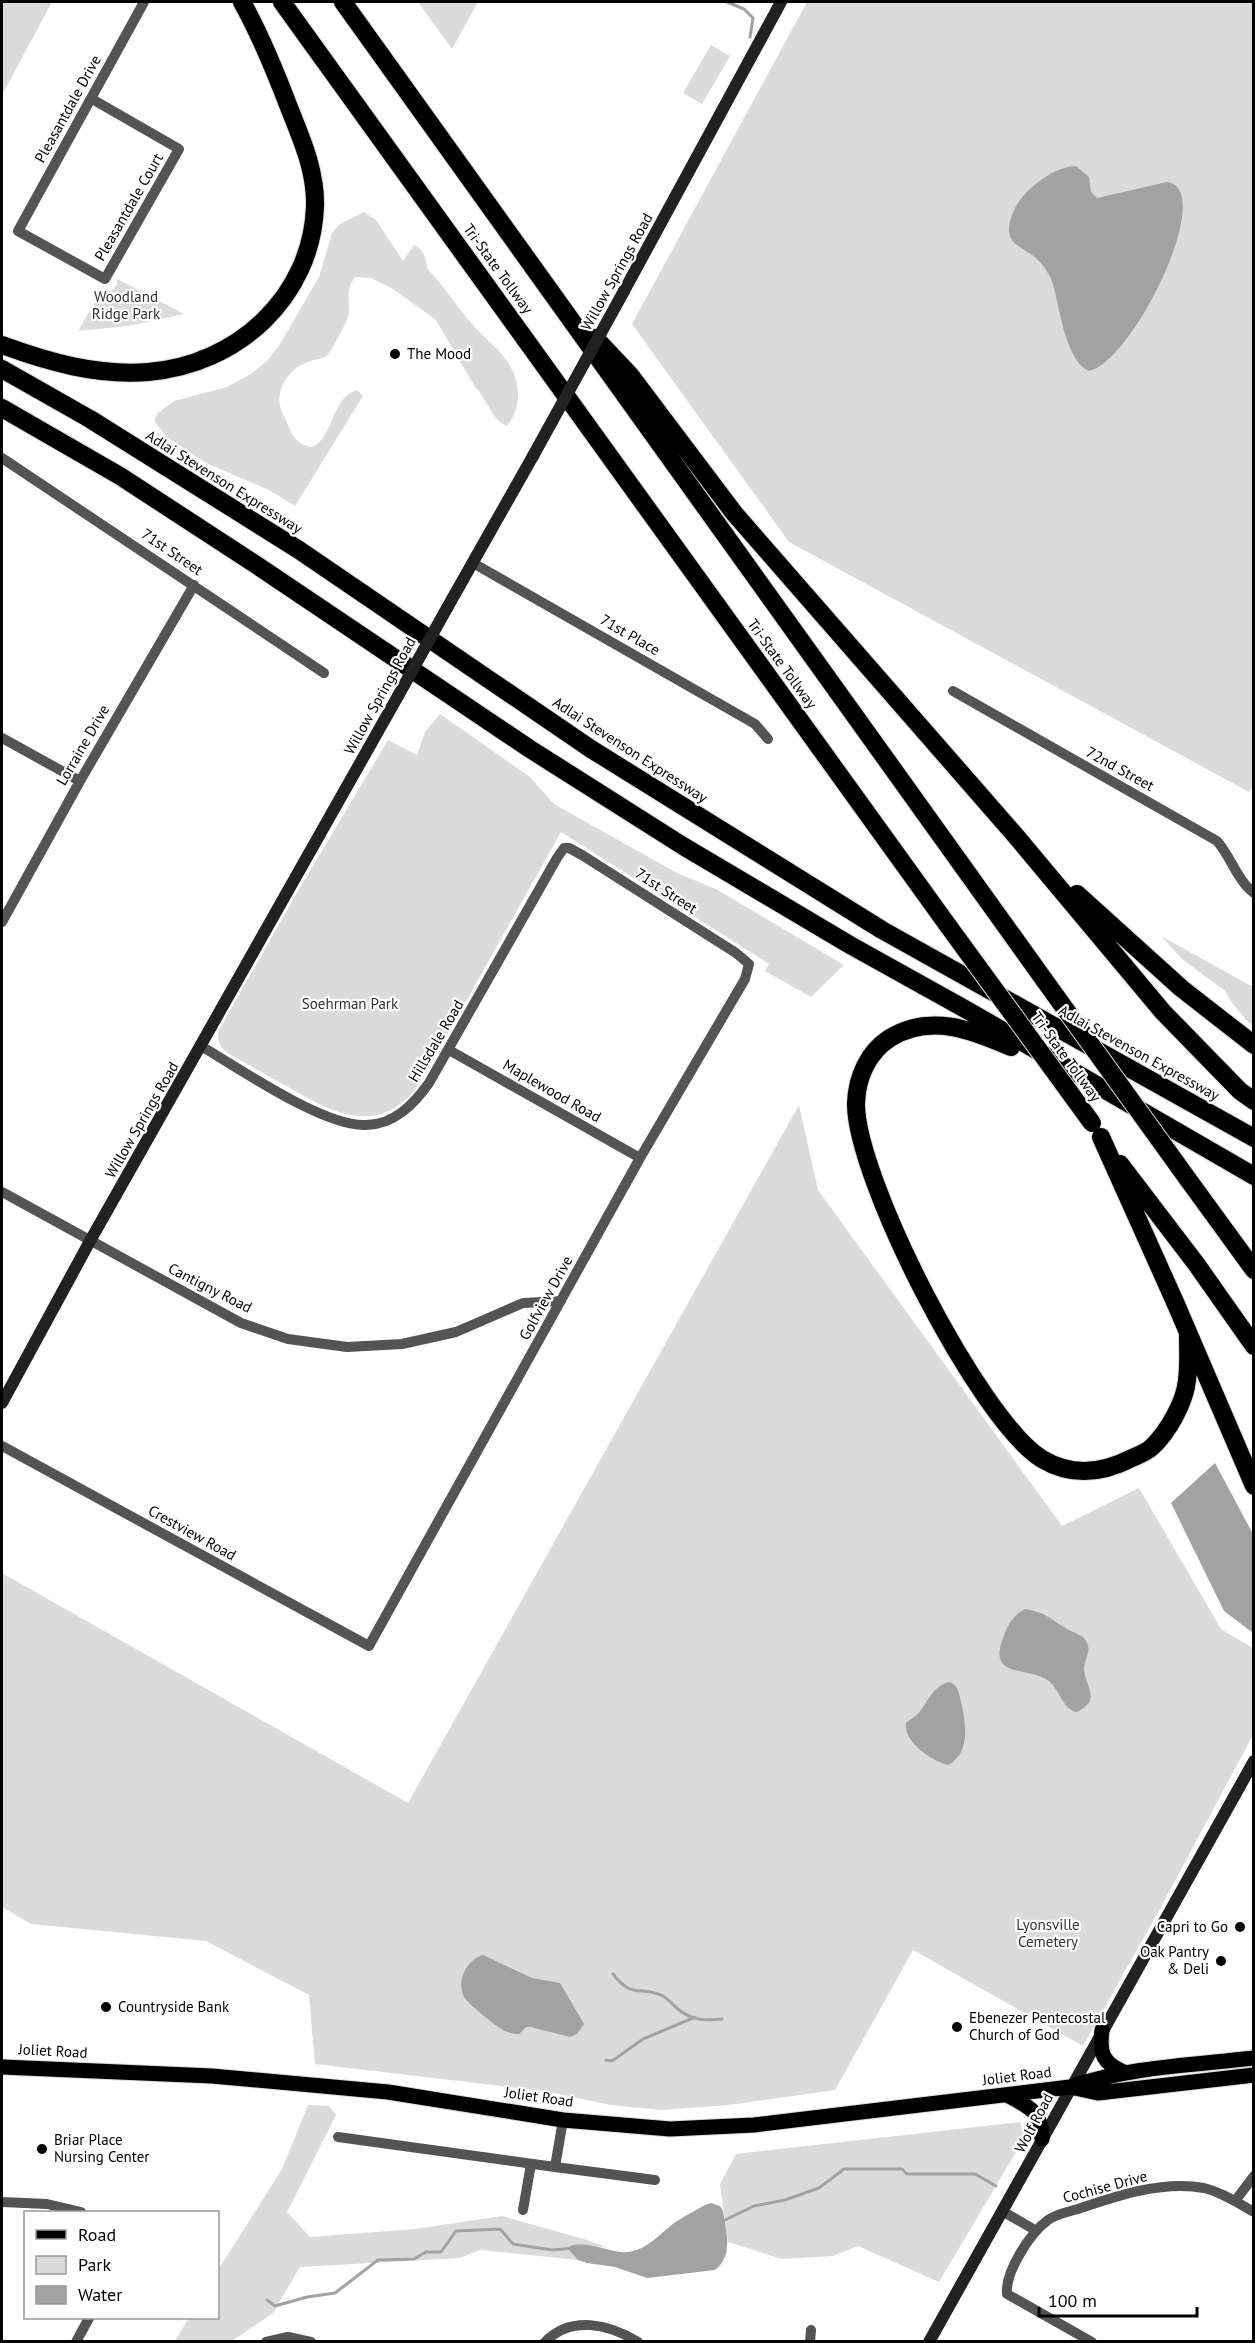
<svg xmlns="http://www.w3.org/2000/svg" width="1255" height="2343" font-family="'PT Sans',sans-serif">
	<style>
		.green { fill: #dbdbdb }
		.water { fill: #a2a2a2 }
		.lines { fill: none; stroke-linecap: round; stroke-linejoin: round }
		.stream { stroke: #a2a2a2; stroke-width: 3 }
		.primary-casing { stroke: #dbdbdb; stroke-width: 17 }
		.highway-casing { stroke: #dbdbdb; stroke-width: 20 }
		.street { stroke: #545454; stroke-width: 10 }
		.secondary { stroke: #212121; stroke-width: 12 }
		.primary { stroke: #000; stroke-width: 15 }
		.highway { stroke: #000; stroke-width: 18 }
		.highway-bridge-casing { stroke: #dbdbdb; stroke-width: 20; stroke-linecap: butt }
		.secondary-bridge { stroke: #212121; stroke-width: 12 }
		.highway-bridge { stroke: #000; stroke-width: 18 }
		.poi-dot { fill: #000; stroke: #fff; stroke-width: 2 }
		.labels { text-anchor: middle; stroke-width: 4.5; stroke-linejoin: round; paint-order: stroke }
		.street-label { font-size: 15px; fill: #000; stroke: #fff }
		.park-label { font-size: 15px; fill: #323232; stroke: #fff }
		.poi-label { font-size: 15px; fill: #000; stroke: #fff; text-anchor: start }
	</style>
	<rect width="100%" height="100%" fill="#fff"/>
	<path class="green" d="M 2,2 L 52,2 L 2,95 Z
		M 418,2 L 478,2 L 452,49 Z
		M 807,2 L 1253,2 L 1254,785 L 1249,792 L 789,542 L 632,324 Z
		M 711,45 L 730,56 L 702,104 L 683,93 Z
		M 364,212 L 376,220 L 403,261 L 414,245 C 424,250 426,258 427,268 C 443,285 456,305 471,323 C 481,335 495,345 504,357 C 520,377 524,405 507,426 C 491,420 487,398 475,387 L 436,320 L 393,289 L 371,278 L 355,277 C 346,289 349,298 349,312 C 348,321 340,333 336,342 C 323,365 323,355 303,364 C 288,371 277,389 280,406 C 282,413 286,420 289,427 C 292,438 301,446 312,447 C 335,437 330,398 357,390 L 363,396 L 295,506 L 269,490 L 206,463 L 167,437 L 155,422 L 155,418 L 158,413 L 174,401 L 227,387 L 251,374 L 268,360 L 280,344 L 319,277 L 332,233 L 340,224 Z
		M 117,279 L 184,314 L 128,326 L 78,331 L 100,293 L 110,292 L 117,285 Z
		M 440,714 L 530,777 L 554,804 L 677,873 L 716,889 L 844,965 L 811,997 L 765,971 L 769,964 L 561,832 L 428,1069 C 420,1081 414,1094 403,1102 C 365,1133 323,1107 288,1087 C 269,1076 250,1066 231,1055 C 221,1048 216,1043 219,1030 L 291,903 L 388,740 L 417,755 L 425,732 Z
		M 1161,936 L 1253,987 L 1253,1028 L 1233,1004 L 1224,990 L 1183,960 Z
		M 799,1105 L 818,1190 L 1062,1526 L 1139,1488 L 1221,1629 L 1253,1648 L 1253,1735 L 1161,1907 L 1083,2046 L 913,1950 L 835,2090 L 729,2105 L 661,2110 L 610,2105 L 545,2091 L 315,2064 L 309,1995 L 206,1941 L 31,1924 L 2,1907 L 2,1573 L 408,1803 Z
		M 308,2105 L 329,2106 L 336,2115 L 287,2212 L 310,2237 L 415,2229 L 502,2216 L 587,2240 L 608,2248 L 588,2245 L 569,2250 L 578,2260 L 480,2250 L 460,2258 L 300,2267 L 273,2313 L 232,2341 L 174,2342 L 189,2318 L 218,2318 L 218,2270 L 282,2169 Z
		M 1020,2122 L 1025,2137 L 939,2282 L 858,2246 L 833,2256 L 782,2259 L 728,2242 L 720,2184 L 736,2154 Z"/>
	<path class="water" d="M 1076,166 L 1089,177 L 1091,192 L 1097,198 L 1167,182 C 1218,188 1133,362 1089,371 C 1066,361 1060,310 1054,288 C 1052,278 1045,267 1038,260 C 1024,246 1002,246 1011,218 C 1014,207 1022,196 1031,188 C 1044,177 1058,167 1076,166 Z
		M 1215,1463 L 1253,1534 L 1253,1633 L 1224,1611 L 1171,1503 Z
		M 1025,1609 C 1049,1613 1052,1621 1071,1631 C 1077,1634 1083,1635 1086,1641 C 1092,1650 1085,1658 1084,1668 C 1084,1686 1103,1699 1077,1712 C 1063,1710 1060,1691 1050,1682 C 1029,1665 987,1680 1003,1638 C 1007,1626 1013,1615 1025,1609 Z
		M 950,1682 C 959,1686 959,1694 961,1702 C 966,1723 971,1753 948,1765 C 932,1761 903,1742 906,1723 C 911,1719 918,1715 921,1710 C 930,1698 934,1685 950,1682 Z
		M 483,1955 L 532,1978 L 560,1983 L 584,2024 L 577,2034 L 570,2037 L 531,2027 L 526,2027 L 519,2034 C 514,2034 509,2033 505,2031 C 498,2028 467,2003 464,1997 C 456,1981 467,1959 483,1955 Z
		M 711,2203 L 720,2206 L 723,2211 C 726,2231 734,2255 715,2270 L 647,2278 L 615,2267 L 587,2263 L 578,2260 L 569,2250 L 570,2246 C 588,2241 604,2250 621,2252 C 641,2254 655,2239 669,2227 C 680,2218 693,2212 705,2205 Z"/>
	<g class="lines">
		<path class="stream" d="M 727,2 L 744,9 L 753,18 L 750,37
			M 613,1974 C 633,2000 640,1985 663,1996 C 668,1999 673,2005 678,2009 C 691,2020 705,2021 722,2019
			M 606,2060 L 612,2061 L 643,2039 L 693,2018
			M 723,2221 L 754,2206 L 785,2200 L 819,2188 L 844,2169 L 902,2169 L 907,2174 L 975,2174 L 996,2186
			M 267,2300 L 275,2306 L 307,2297 L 335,2293 L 378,2260 L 414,2259 L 426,2252 L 441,2252 L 456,2231 L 500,2229 L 513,2244 L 552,2250 L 574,2248"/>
		<g class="primary-casing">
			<path id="primary" d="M 1102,2030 C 1099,2054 1103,2064 1126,2073
				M 2,2067 L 212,2076 L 388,2092 L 563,2120 L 670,2129 L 754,2125 L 1070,2087 C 1128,2067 1193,2065 1254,2058
				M 1070,2087 L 1098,2093 L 1254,2075
				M 1007,2095 C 1029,2107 1042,2111 1042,2139"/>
		</g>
		<g class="highway-casing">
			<path id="highway" d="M 282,2 L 949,927
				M 343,2 L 1045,981
				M 595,338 L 630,375 L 734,513 L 1015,835 L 1163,1012 L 1240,1091 L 1254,1101
				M 2,345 C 48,362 97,376 148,372 C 237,365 312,297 315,206 C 316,172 302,140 290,110 C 276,73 261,36 242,2
				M 2,369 L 90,419 L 299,550 L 591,749 L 882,930 L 1254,1138
				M 2,408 L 120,476 L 258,566 L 530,749 L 683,846 L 850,945 L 965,1009 L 1254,1176
				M 1077,894 L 1181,988 L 1254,1045
				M 1011,1047 C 972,1030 930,1013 890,1038 C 868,1052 857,1077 856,1103 C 855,1177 979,1420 1042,1459 C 1072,1477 1103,1473 1132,1458 C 1139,1455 1147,1452 1152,1447 C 1168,1432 1185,1402 1187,1380 C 1189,1365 1188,1350 1188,1335
				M 1101,1137 L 1175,1302 L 1254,1486
				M 1120,1164 L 1197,1265 L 1254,1346
				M 1187,1178 L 1254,1270"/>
		</g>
		<path class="street" d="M 92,99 L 179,149 L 105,279 L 18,231 L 144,2
			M 2,458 L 324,673
			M 473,563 L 755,724 L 768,739
			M 953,691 L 1217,841 C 1231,857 1237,880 1254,893
			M 2,738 L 80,781
			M 2,922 L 80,781 L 194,585
			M 449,1050 L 640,1158
			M 2,1192 L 241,1323 L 288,1339 L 347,1347 L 402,1344 L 456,1332 L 523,1303 L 561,1301
			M 2,1446 L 369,1646 L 640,1158 L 745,979 L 749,964 L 736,953 L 582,855 L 569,848 L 564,848 L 557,858 L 429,1083 C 414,1104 394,1125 366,1125 C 324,1127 240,1069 201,1046
			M 563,2120 L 555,2167 L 655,2180
			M 338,2137 L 555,2167
			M 1235,2201 L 1254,2176
			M 2,2202 L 47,2204 L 81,2212
			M 523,2210 L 531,2164
			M 1002,2211 L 1035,2230
			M 76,2342 L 89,2318
			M 266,2342 L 288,2337 L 311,2342
			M 545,2342 C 571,2315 609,2324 638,2342
			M 810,2342 L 811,2330
			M 1092,2342 L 1007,2294 C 1005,2272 1030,2233 1048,2220 C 1056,2214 1068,2212 1078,2209 C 1116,2196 1163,2180 1204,2188 C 1221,2192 1238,2203 1254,2212"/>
		<path class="secondary" d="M 624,291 L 781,2
			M 447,608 L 533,456
			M 2,1403 L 90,1241 L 398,696
			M 929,2342 L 1254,1761"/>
		<use href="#primary" class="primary"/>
		<use href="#highway" class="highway"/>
		<g class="highway-bridge-casing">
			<path id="highway-bridge" d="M 949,927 L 1092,1123
				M 1045,981 L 1187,1178"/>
		</g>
		<path class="secondary-bridge" d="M 533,456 L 624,291
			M 398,696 L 447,608"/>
		<use href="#highway-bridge" class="highway-bridge"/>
	</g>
	<g class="poi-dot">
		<circle cx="395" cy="354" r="6"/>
		<circle cx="1240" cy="1927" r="6"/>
		<circle cx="1221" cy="1961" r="6"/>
		<circle cx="106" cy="2007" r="6"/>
		<circle cx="957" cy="2027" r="6"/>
		<circle cx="42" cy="2149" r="6"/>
	</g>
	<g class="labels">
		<g class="street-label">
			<text transform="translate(68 109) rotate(-61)" y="5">Pleasantdale Drive</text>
			<text transform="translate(129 207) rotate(-60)" y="5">Pleasantdale Court</text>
			<text transform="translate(498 269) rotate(54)" y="5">Tri-State Tollway</text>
			<text transform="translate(617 272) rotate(-61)" y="5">Willow Springs Road</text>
			<text transform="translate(224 482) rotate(32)" y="5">Adlai Stevenson Expressway</text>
			<text transform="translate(172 552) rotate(34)" y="5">71st Street</text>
			<text transform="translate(630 635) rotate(30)" y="5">71st Place</text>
			<text transform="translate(782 664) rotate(54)" y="5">Tri-State Tollway</text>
			<text transform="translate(380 696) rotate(-61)" y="5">Willow Springs Road</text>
			<text transform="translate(83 745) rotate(-60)" y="5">Lorraine Drive</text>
			<text transform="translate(630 750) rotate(33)" y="5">Adlai Stevenson Expressway</text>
			<text transform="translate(1120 769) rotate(29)" y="5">72nd Street</text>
			<text transform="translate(666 891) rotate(33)" y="5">71st Street</text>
			<text transform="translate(436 1041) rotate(-59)" y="5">Hillsdale Road</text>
			<text transform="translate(1139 1053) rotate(29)" y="5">Adlai Stevenson Expressway</text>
			<text transform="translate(1066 1057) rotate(54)" y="5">Tri-State Tollway</text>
			<text transform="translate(552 1091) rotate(30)" y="5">Maplewood Road</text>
			<text transform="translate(142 1120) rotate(-60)" y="5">Willow Springs Road</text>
			<text transform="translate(210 1288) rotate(27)" y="5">Cantigny Road</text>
			<text transform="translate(546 1298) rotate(-61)" y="5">Golfview Drive</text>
			<text transform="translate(192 1533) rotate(29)" y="5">Crestview Road</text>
			<text transform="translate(53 2051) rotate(3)" y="5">Joliet Road</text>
			<text transform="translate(1017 2076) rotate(-7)" y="5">Joliet Road</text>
			<text transform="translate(539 2097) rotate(8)" y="5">Joliet Road</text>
			<text transform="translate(1034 2123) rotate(-62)" y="5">Wolf Road</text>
			<text transform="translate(1105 2187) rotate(-15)" y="5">Cochise Drive</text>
		</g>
		<g class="park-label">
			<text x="126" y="302">Woodland<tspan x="126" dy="17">Ridge Park</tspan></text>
			<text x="350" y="1009">Soehrman Park</text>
			<text x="1048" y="1930">Lyonsville<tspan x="1048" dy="17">Cemetery</tspan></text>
		</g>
		<g class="poi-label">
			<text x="407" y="359">The Mood</text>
			<text x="1228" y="1932" text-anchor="end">Capri to Go</text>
			<text x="1209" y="1957" text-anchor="end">Oak Pantry<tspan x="1209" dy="17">&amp; Deli</tspan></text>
			<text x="118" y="2012">Countryside Bank</text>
			<text x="969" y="2023">Ebenezer Pentecostal<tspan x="969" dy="17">Church of God</tspan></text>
			<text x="54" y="2145">Briar Place<tspan x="54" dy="17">Nursing Center</tspan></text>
		</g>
	</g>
	<rect width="1255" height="2343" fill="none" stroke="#000000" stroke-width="6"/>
	<rect x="24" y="2211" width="195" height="108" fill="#ffffff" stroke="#999999" stroke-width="1.5"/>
	<rect x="36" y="2230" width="30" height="9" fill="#000000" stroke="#999999" stroke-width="1.5"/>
	<text x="78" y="2241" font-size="18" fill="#000000">Road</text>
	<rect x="36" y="2256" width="30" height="18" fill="#dbdbdb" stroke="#999999" stroke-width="1.5"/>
	<text x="78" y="2271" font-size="18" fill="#000000">Park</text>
	<rect x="36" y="2286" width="30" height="18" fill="#a2a2a2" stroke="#999999" stroke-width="1.5"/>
	<text x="78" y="2301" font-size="18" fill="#000000">Water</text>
	<path d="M1039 2307v9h158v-9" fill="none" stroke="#000000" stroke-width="3"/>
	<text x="1048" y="2307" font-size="18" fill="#000000" stroke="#ffffff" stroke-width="4.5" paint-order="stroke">100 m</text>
</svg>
